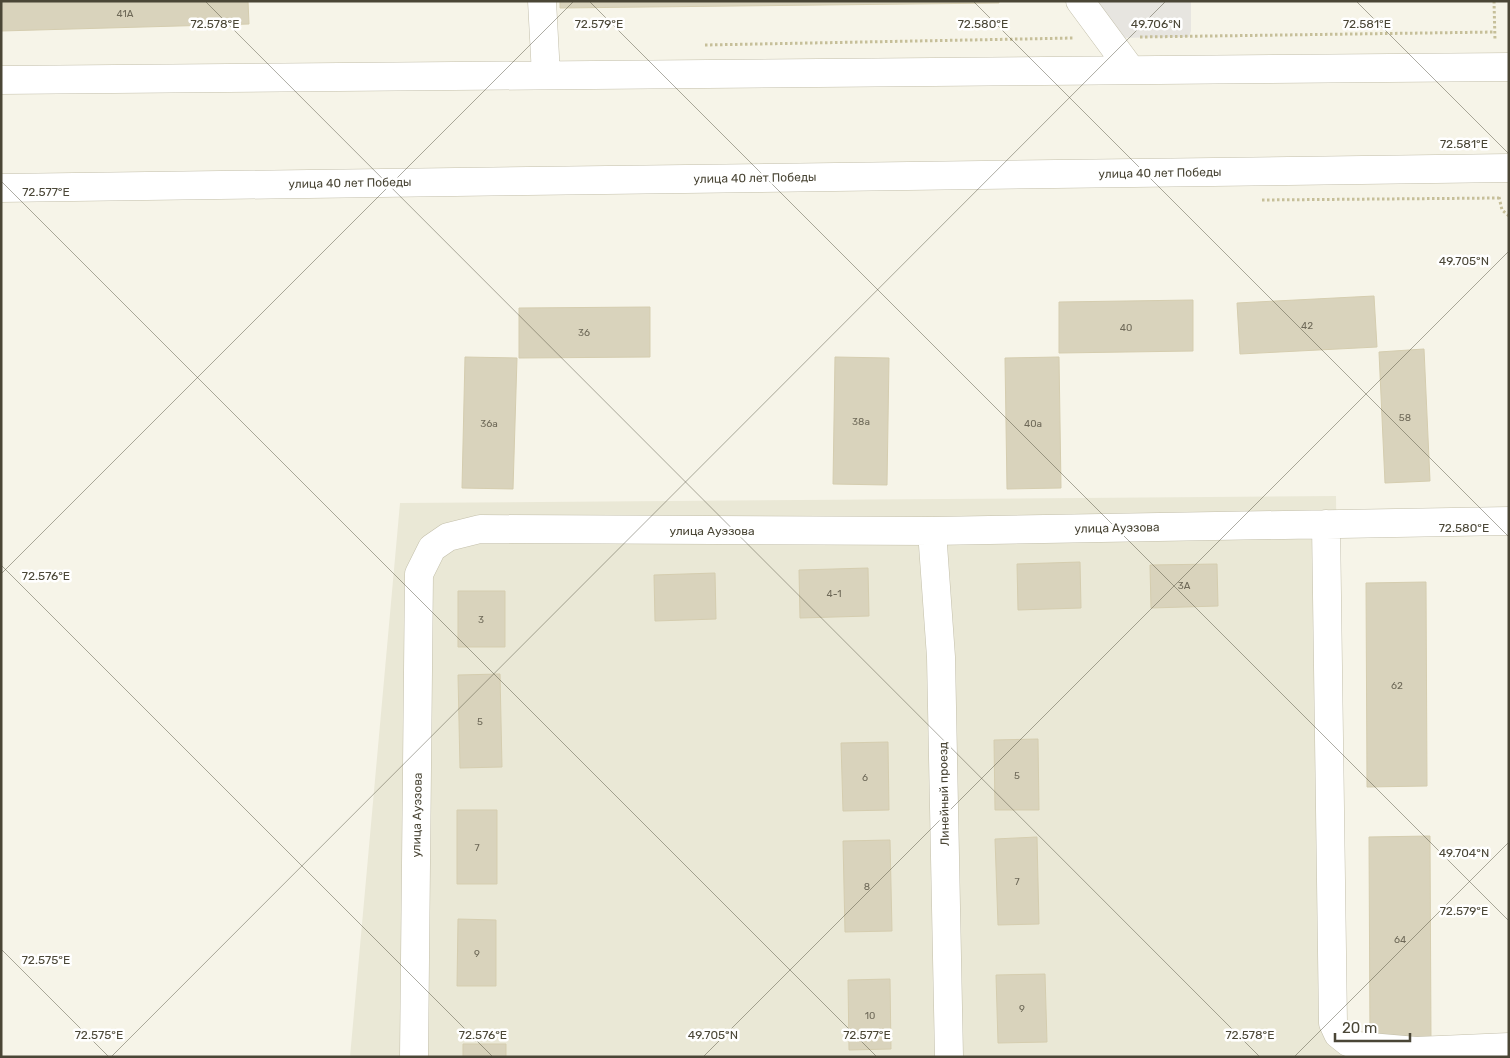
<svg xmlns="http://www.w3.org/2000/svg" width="1510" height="1058" font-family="Rubik,sans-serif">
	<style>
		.residential { fill: #eae8d6 }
		.parking { fill: #e7e5e0 }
		.building { fill: #d9d3bc; stroke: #d5cdaf }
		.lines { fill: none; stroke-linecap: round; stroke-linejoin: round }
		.minor-casing { stroke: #c3bfaa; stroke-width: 29 }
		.path { stroke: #c6bf99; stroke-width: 3; stroke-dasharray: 2.5 2.5; stroke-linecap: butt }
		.minor { stroke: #fff; stroke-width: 28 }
		.ticks { fill: none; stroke: #4a4636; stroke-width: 1; stroke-opacity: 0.45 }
		.labels { text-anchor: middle; stroke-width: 5; stroke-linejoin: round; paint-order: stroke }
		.number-label { font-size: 10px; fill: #6e6958 }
		.street-label { font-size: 12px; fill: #4a4636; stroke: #fff }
		.ticks-label { font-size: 12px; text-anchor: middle; fill: #4a4636; stroke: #fff; stroke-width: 5; stroke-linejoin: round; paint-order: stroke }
	</style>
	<rect width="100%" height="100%" fill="#f6f4e8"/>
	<path class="residential" d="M 1336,496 L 1344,1057 L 350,1057 L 400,503 Z"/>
	<path class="parking" d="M 1080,1 L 1191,1 L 1191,31 L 1189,37 L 1107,38 Z"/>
	<path class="building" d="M 1,1 L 248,1 L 249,24 L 1,31 Z
		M 560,1 L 999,1 L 999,3 L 560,8 Z
		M 1374,296 L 1377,347 L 1240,354 L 1237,303 Z
		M 1193,300 L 1193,351 L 1059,353 L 1059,302 Z
		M 650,307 L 650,357 L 519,358 L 519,308 Z
		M 1424,349 L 1430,481 L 1385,483 L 1379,352 Z
		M 465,357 L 517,358 L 513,489 L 462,488 Z
		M 835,357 L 889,358 L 887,485 L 833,484 Z
		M 1059,357 L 1061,488 L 1007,489 L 1005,358 Z
		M 1080,562 L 1081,608 L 1018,610 L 1017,564 Z
		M 1217,564 L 1218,606 L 1151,608 L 1150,565 Z
		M 868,568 L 869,616 L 800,618 L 799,570 Z
		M 715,573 L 716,619 L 655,621 L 654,575 Z
		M 1426,582 L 1427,786 L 1367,787 L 1366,583 Z
		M 458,591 L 505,591 L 505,647 L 458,647 Z
		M 500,674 L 502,767 L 460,768 L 458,675 Z
		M 1038,739 L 1039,810 L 995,810 L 994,740 Z
		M 888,742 L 889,810 L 843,811 L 841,743 Z
		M 457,810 L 497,810 L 497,884 L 457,884 Z
		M 1430,836 L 1431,1041 L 1370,1041 L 1369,837 Z
		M 1037,837 L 1039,924 L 998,925 L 995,839 Z
		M 890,840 L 892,931 L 845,932 L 843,841 Z
		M 458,919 L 496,920 L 496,986 L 457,986 Z
		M 1045,974 L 1047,1042 L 998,1043 L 996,975 Z
		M 890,979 L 891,1049 L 849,1050 L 848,980 Z
		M 463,1044 L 506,1044 L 506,1057 L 463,1057 Z"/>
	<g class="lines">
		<g class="minor-casing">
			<path id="minor" d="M 542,1 L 546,75
				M 1080,1 L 1131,70
				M 1,80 L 1509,67
				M 1,188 L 1509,168
				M 1326,524 L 1333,1023 L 1338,1034 L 1348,1042 L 1358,1046 L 1416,1051 L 1509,1047
				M 932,531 L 941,657 L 949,1057
				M 414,1057 L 419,574 L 432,548 L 448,537 L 480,529 L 932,531 L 1509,521"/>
		</g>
		<path class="path" d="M 1494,1 L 1495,41
			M 1140,37 L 1495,32
			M 705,45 L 1074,38
			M 1499,197 L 1502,210 L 1509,216
			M 1262,200 L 1499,198"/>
		<use href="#minor" class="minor"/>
	</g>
	<path class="ticks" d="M 205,1 L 1260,1057M 589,1 L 1509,921M 973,1 L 1509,537M 1356,1 L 1509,154M 1,181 L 877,1057M 1,565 L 493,1057M 1,574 L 574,1M 1,949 L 109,1057M 111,1057 L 1166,1M 703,1057 L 1509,251M 1294,1057 L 1509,842"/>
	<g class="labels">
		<g class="number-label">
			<text x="125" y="17">41А</text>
			<text x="1307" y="329">42</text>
			<text x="1126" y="331">40</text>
			<text x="584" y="336">36</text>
			<text x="1405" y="421">58</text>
			<text x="861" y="425">38а</text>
			<text x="489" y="427">36а</text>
			<text x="1033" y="427">40а</text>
			<text x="1184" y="589">3А</text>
			<text x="834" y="597">4-1</text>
			<text x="481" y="623">3</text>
			<text x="1397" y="689">62</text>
			<text x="480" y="725">5</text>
			<text x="1017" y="779">5</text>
			<text x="865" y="781">6</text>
			<text x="477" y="851">7</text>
			<text x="1017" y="885">7</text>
			<text x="867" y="890">8</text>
			<text x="1400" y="943">64</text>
			<text x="477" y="957">9</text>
			<text x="1022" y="1012">9</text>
			<text x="870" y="1019">10</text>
		</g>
		<g class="street-label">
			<text transform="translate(1160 173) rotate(-1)" y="4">улица 40 лет Победы</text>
			<text transform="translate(755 178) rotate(-1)" y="4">улица 40 лет Победы</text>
			<text transform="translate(350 183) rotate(-1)" y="4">улица 40 лет Победы</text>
			<text transform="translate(1117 528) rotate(-1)" y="4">улица Ауэзова</text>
			<text x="712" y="535">улица Ауэзова</text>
			<text transform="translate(944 794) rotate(-91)" y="4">Линейный проезд</text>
			<text transform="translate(417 815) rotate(-89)" y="4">улица Ауэзова</text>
		</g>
	</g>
	<g class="ticks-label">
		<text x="983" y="28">72.580°E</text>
		<text x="1367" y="28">72.581°E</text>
		<text x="215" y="28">72.578°E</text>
		<text x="599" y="28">72.579°E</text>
		<text x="1156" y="28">49.706°N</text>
		<text x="1464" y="148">72.581°E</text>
		<text x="46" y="196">72.577°E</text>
		<text x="1464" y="265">49.705°N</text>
		<text x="1464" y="532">72.580°E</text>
		<text x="46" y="580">72.576°E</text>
		<text x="1464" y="857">49.704°N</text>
		<text x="1464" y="915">72.579°E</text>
		<text x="46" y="964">72.575°E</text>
		<text x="713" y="1039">49.705°N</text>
		<text x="99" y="1039">72.575°E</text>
		<text x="483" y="1039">72.576°E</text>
		<text x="867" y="1039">72.577°E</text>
		<text x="1250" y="1039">72.578°E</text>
	</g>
	<rect width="1510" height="1058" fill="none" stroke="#4a4636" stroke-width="5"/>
	<path d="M1335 1033v8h75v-8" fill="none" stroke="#4a4636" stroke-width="2.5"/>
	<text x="1342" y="1033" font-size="15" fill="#4a4636" stroke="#ffffff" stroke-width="4" paint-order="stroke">20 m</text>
</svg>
